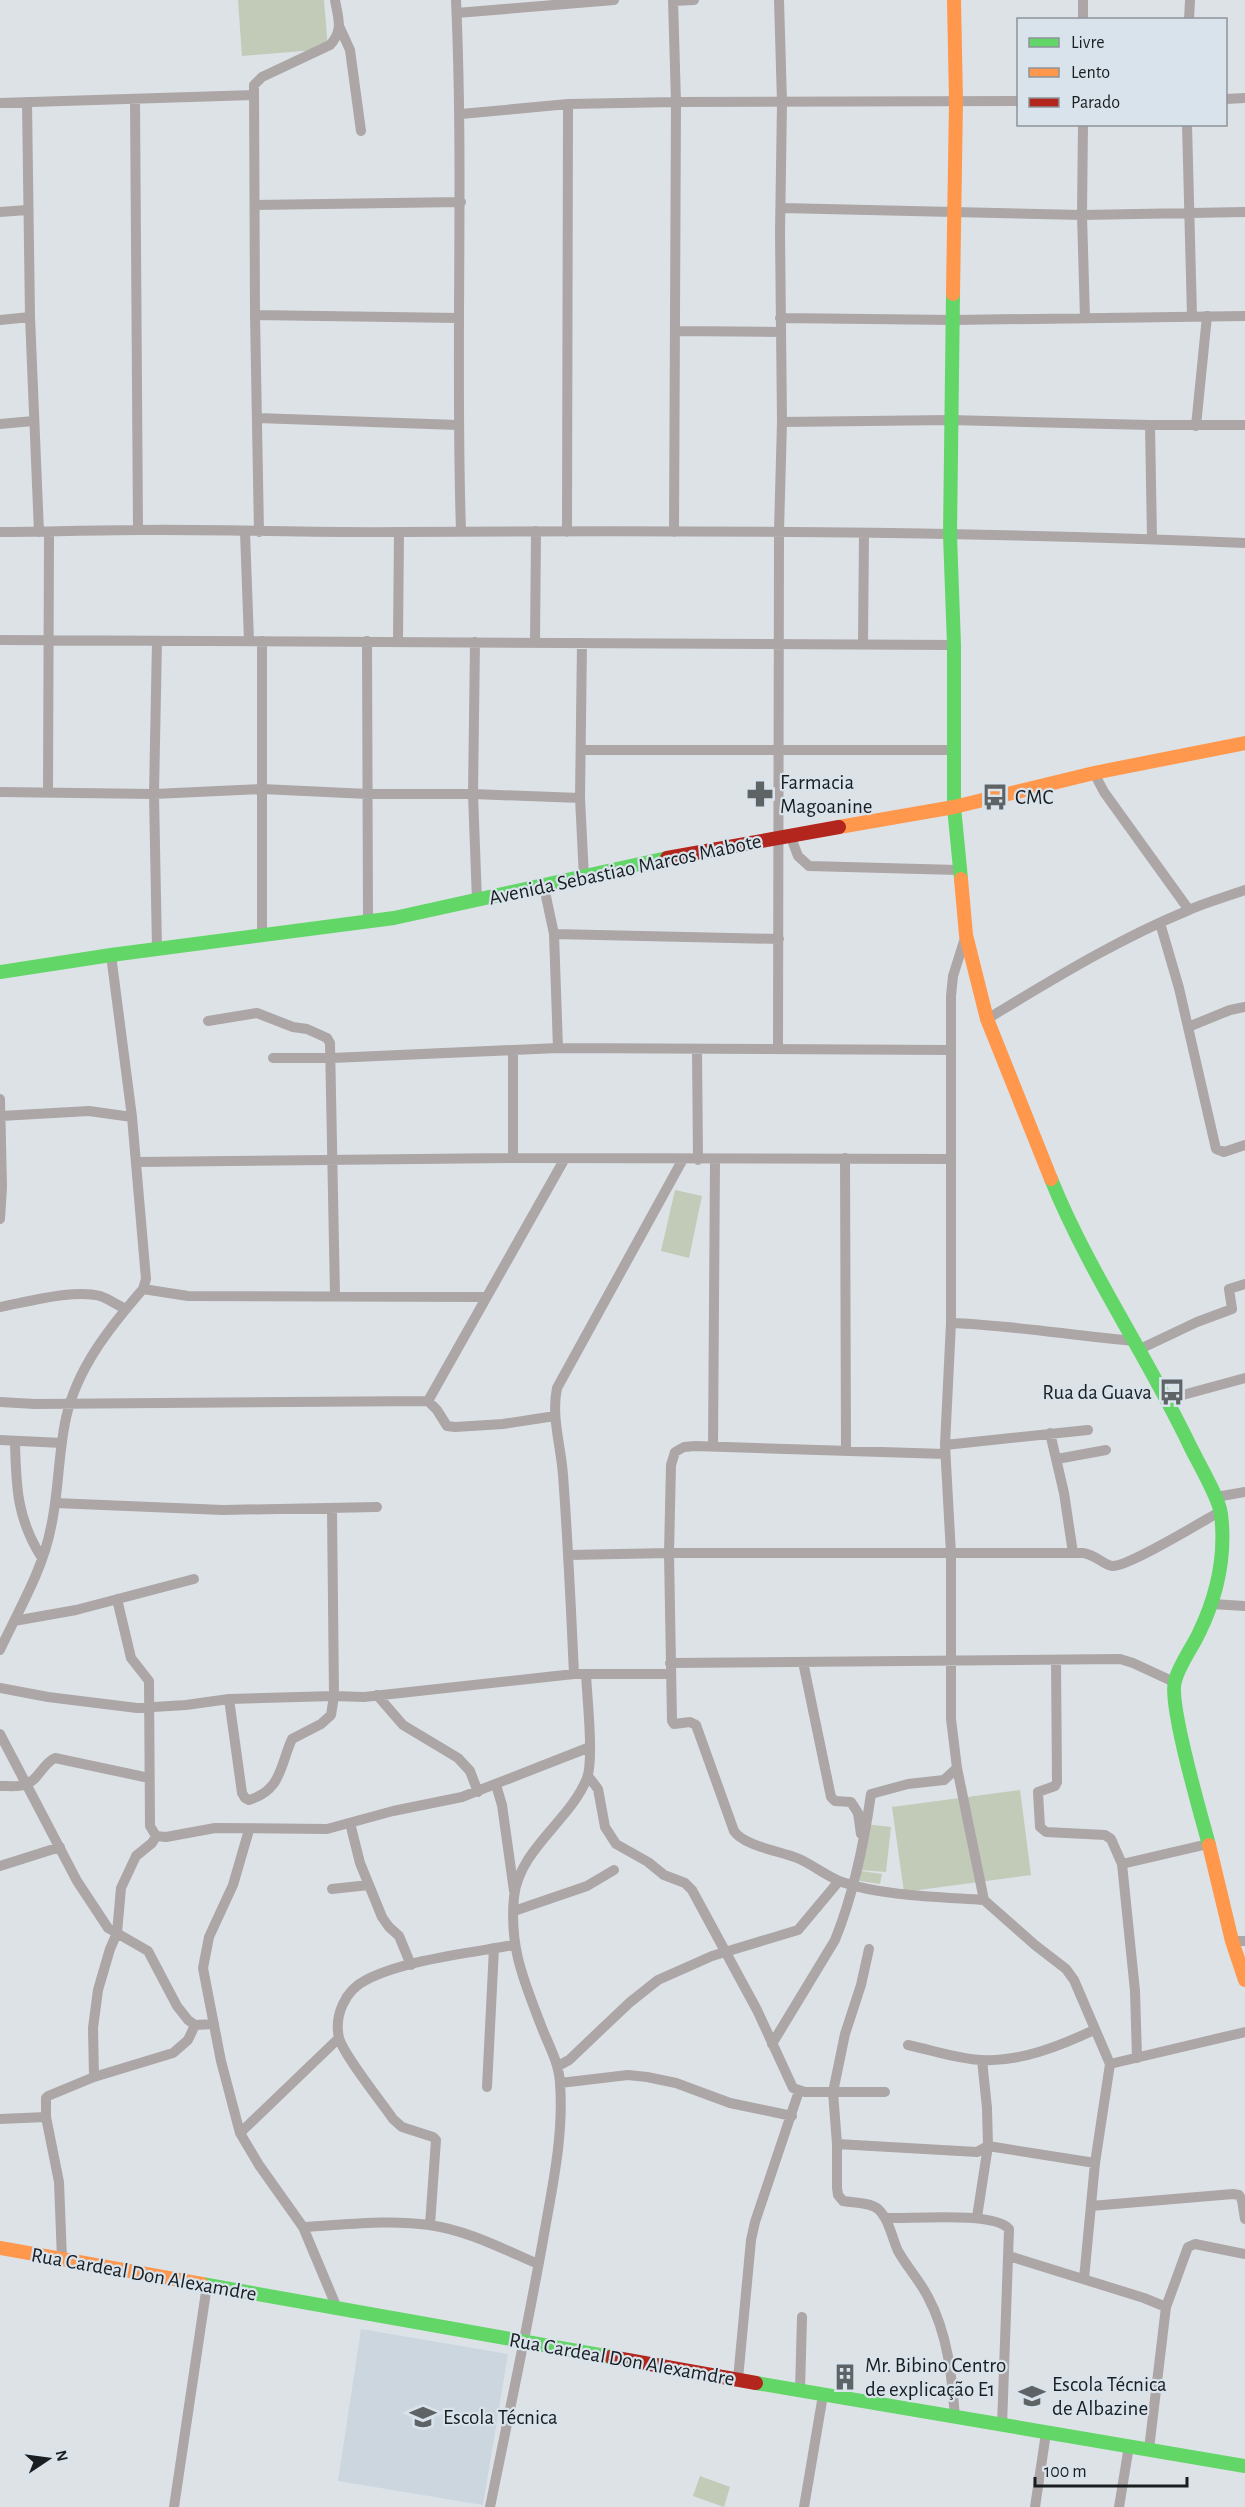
<svg xmlns="http://www.w3.org/2000/svg" width="1245" height="2507" font-family="'Alegreya Sans',sans-serif">
	<style>
		.built { fill: #cbd6df }
		.green { fill: #c2cab8 }
		.lines { fill: none; stroke-linecap: round; stroke-linejoin: round }
		.street { stroke: #aca6a7; stroke-width: 10 }
		.fast { stroke: #63d668; stroke-width: 14 }
		.slow { stroke: #ff974d; stroke-width: 14 }
		.jam { stroke: #b3261e; stroke-width: 14 }
		.labels { text-anchor: middle; stroke-width: 4.5; stroke-linejoin: round; paint-order: stroke }
		.poi-label { font-size: 21px; fill: #1a1e21; stroke: #d9e3eb; text-anchor: start }
		.street-label { font-size: 21px; fill: #1a1e21; stroke: #d9e3eb }
	</style>
	<rect width="100%" height="100%" fill="#dde2e7"/>
	<path class="built" d="M 361,2329 L 508,2354 L 483,2505 L 338,2481 Z"/>
	<path class="green" d="M 238,0 L 324,0 L 328,49 L 242,56 Z
		M 675,1190 L 702,1196 L 689,1258 L 661,1251 Z
		M 1020,1790 L 1031,1875 L 904,1892 L 892,1807 Z
		M 865,1824 L 891,1827 L 886,1872 L 860,1870 Z
		M 861,1871 L 882,1874 L 880,1884 L 860,1881 Z
		M 700,2476 L 730,2487 L 724,2507 L 693,2496 Z"/>
	<g class="lines">
		<path class="street" d="M 456,0 C 464,177 455,354 461,531
			M 673,0 L 676,102 L 674,532
			M 1083,0 L 1083,20
			M 673,1 L 694,0
			M 457,13 L 614,0
			M 1189,20 L 1190,0
			M 340,28 L 350,50 L 361,131
			M 1226,99 L 1245,98
			M 135,100 L 138,530
			M 27,102 L 30,317 L 39,532
			M 0,103 L 254,95
			M 461,114 L 568,104 L 676,102 L 1018,101
			M 1083,124 L 1082,215 L 1085,318
			M 1187,124 L 1192,316
			M 255,205 L 461,202
			M 782,208 L 1082,215 L 1245,212
			M 0,212 L 27,210
			M 255,315 L 458,318
			M 780,318 L 954,320 L 1245,316
			M 0,320 L 30,317
			M 675,331 L 780,332
			M 257,418 L 458,425
			M 782,422 L 950,420 L 1150,425 L 1245,425
			M 0,424 L 33,421
			M 1150,425 L 1152,539
			M 1196,426 L 1207,316
			M 0,532 C 46,532 92,530 138,530 C 225,529 313,533 400,532 C 682,530 964,531 1245,543
			M 245,532 L 249,641
			M 259,532 L 255,315 L 254,85 L 262,77 L 330,45 C 344,30 338,18 335,0
			M 567,532 L 568,104
			M 0,640 L 954,645
			M 398,640 L 399,532
			M 367,641 L 368,922
			M 475,642 L 473,794 L 477,901
			M 535,643 L 536,531
			M 582,643 L 580,798 L 584,878
			M 863,643 L 864,533
			M 581,750 L 953,750
			M 1094,773 L 1104,792 L 1189,910
			M 0,792 L 154,794 L 262,789 L 368,794 L 473,794 L 580,798
			M 48,793 L 49,533
			M 790,835 L 798,856 L 809,866 L 958,870
			M 544,887 L 554,934 L 558,1048
			M 1160,923 L 1179,988 L 1216,1149 L 1224,1152 L 1245,1145
			M 554,934 L 779,939
			M 966,935 L 953,976 L 951,996 L 951,1323 L 945,1445 L 951,1554 L 951,1719 L 957,1768 L 984,1900 L 1035,1945 L 1066,1969 L 1074,1980 L 1110,2064 L 1095,2163 L 1084,2279
			M 262,936 L 262,641
			M 157,949 L 154,794 L 157,641
			M 987,1019 C 1052,980 1118,939 1189,910 C 1207,902 1226,897 1245,890
			M 208,1021 L 257,1013 L 293,1027 L 307,1029 L 327,1038 L 330,1043 L 335,1295
			M 1188,1027 L 1230,1010 L 1245,1007
			M 778,1048 L 779,531 L 782,422 L 780,233 L 782,102 L 779,0
			M 697,1049 L 698,1160
			M 273,1058 L 332,1058 L 558,1048 L 951,1050
			M 0,1099 L 2,1187 L 0,1219
			M 1,1116 L 89,1111 L 132,1117
			M 513,1158 L 513,1050
			M 845,1158 L 846,1449
			M 136,1162 L 513,1158 L 951,1159
			M 143,1289 L 188,1296 L 485,1297
			M 0,1307 C 28,1302 73,1289 100,1296 C 109,1299 117,1305 126,1309
			M 951,1323 C 1013,1325 1074,1336 1136,1341
			M 1140,1349 L 1197,1322 L 1232,1309 L 1229,1289 L 1245,1284
			M 1168,1399 L 1245,1378
			M 428,1401 L 564,1160
			M 0,1402 L 35,1404 L 428,1401 L 437,1410 L 447,1426 L 455,1427 L 503,1424 L 555,1416
			M 1050,1433 L 1064,1493 L 1073,1553
			M 0,1440 L 62,1443
			M 15,1442 C 16,1487 17,1519 42,1558
			M 945,1445 L 1088,1430
			M 713,1447 L 715,1160
			M 945,1454 L 695,1446 L 684,1447 L 675,1452 L 671,1465 L 669,1553 L 672,1721 L 674,1724 L 690,1722 L 696,1725 L 734,1831 C 744,1846 780,1851 797,1858 C 812,1864 826,1876 842,1882 C 881,1896 941,1897 984,1900
			M 1057,1459 L 1106,1450
			M 1216,1497 L 1245,1492
			M 55,1503 L 223,1510 L 377,1507
			M 569,1555 L 669,1553 L 1083,1553 C 1097,1555 1103,1565 1112,1566 C 1128,1567 1203,1521 1221,1511
			M 117,1599 L 131,1658 L 149,1681 L 150,1826 L 156,1836 L 166,1837 L 215,1828 L 327,1829 L 393,1811 L 462,1797 L 590,1747
			M 1212,1604 L 1245,1606
			M 14,1621 L 76,1610 L 194,1579
			M 0,1650 C 18,1611 43,1570 51,1527 C 59,1491 58,1454 66,1418 C 77,1368 110,1327 143,1289 L 146,1279 L 132,1117 L 111,955
			M 1056,1661 L 1057,1782 L 1055,1786 L 1038,1792 L 1040,1827 L 1046,1832 L 1105,1835 L 1111,1839 L 1122,1864 L 1135,1991 L 1137,2058
			M 803,1662 L 831,1797 L 835,1801 L 851,1802 L 858,1813 L 861,1834
			M 670,1663 L 1120,1659 L 1133,1663 L 1174,1682
			M 574,1674 C 571,1608 568,1542 563,1475 C 561,1446 551,1417 557,1388 L 683,1159
			M 0,1688 L 48,1697 L 137,1708 L 186,1705 L 229,1699 L 334,1696 L 364,1697 L 574,1674 L 671,1674
			M 377,1695 L 403,1725 L 458,1758 L 470,1771 L 478,1792
			M 229,1699 L 242,1793 L 245,1798 L 249,1800 C 282,1790 280,1765 292,1739 L 321,1724 L 331,1715 L 334,1696 L 332,1510
			M 0,1734 L 77,1881 L 108,1928 L 148,1951 L 177,2006 L 188,2020 L 195,2025 L 214,2024
			M 588,1776 L 598,1789 L 605,1827 L 616,1844 L 648,1862 L 664,1875 L 685,1883 L 692,1890 L 757,2010 L 793,2088 L 805,2092 L 885,2092
			M 496,1785 L 502,1805 L 514,1891
			M 0,1786 C 8,1786 18,1787 25,1785 C 38,1781 43,1763 55,1758 L 149,1778
			M 350,1823 L 360,1863 L 382,1917 L 389,1927 L 399,1936 L 411,1965
			M 249,1830 L 233,1885 L 209,1937 L 203,1968 L 207,1989 L 221,2061 L 240,2133 L 259,2165 L 303,2227 L 337,2308
			M 1122,1864 L 1208,1844
			M 0,1866 L 60,1847
			M 332,1889 L 369,1885
			M 514,1911 L 587,1886 L 614,1870
			M 1232,1941 L 1245,1941
			M 869,1949 L 861,1985 L 845,2034 L 833,2092 L 837,2144 L 837,2188 L 838,2195 L 843,2201 C 854,2203 870,2202 878,2209 C 889,2219 892,2238 898,2251 C 907,2267 920,2281 928,2297 C 948,2334 952,2377 955,2418
			M 772,2044 L 835,1940 C 854,1893 864,1844 871,1794 L 908,1784 L 944,1780 L 957,1768
			M 908,2045 C 932,2050 957,2059 982,2060 C 1020,2062 1060,2046 1094,2030
			M 1110,2064 L 1245,2032
			M 558,2066 L 569,2060 L 629,2003 L 658,1980 L 712,1956 L 798,1930 L 839,1881
			M 94,2077 L 93,2028 L 98,1990 L 110,1949 L 117,1933 L 121,1888 L 136,1856 L 152,1843 L 156,1836
			M 560,2083 L 628,2075 L 647,2077 L 676,2083 L 730,2103 L 792,2116
			M 487,2087 L 494,1948
			M 46,2117 L 59,2182 L 62,2259
			M 0,2119 L 46,2117 L 46,2098 L 48,2096 L 94,2077 L 173,2053 L 188,2040 L 195,2025
			M 240,2133 L 339,2038
			M 837,2144 L 977,2152 L 988,2146 L 1095,2163
			M 1091,2206 L 1233,2194 L 1239,2195 L 1242,2200 L 1245,2219
			M 977,2217 L 988,2146 L 987,2108 L 982,2060
			M 885,2218 C 910,2219 994,2211 1009,2229 L 1002,2426
			M 430,2225 L 436,2140 L 433,2137 L 402,2127 L 393,2119 C 382,2103 343,2054 339,2038 C 334,2016 345,1990 366,1980 C 405,1960 469,1953 514,1945
			M 303,2227 C 344,2225 388,2219 429,2225 C 467,2230 503,2249 538,2264
			M 1009,2256 L 1144,2298 L 1166,2307 L 1149,2449
			M 1166,2307 L 1188,2247 L 1195,2244 L 1245,2254
			M 738,2379 L 751,2240 L 755,2222 L 799,2091
			M 800,2391 L 802,2317
			M 174,2507 L 207,2285
			M 490,2507 C 508,2418 527,2330 543,2240 C 552,2188 564,2136 560,2083 C 559,2063 549,2046 542,2028 C 524,1981 509,1948 514,1897 C 519,1849 571,1820 587,1778 C 594,1759 587,1697 586,1674
			M 804,2507 L 823,2395
			M 1035,2507 L 1046,2433
			M 1119,2507 L 1129,2446"/>
		<path class="fast" d="M 953,294 L 950,535 L 954,645 L 954,807 L 961,879
			M 0,972 L 111,955 L 394,918 L 667,858
			M 1051,1179 C 1089,1273 1148,1357 1191,1448 C 1199,1464 1219,1498 1221,1514 C 1226,1555 1217,1596 1199,1633 C 1192,1648 1179,1665 1175,1681 C 1168,1703 1201,1815 1209,1845
			M 202,2284 L 611,2357
			M 756,2383 L 1245,2466"/>
		<path class="slow" d="M 953,294 L 956,101 L 954,0
			M 839,827 L 954,807 L 1094,773 L 1245,743
			M 961,879 L 966,935 L 987,1019 L 1051,1179
			M 1209,1845 L 1232,1941 L 1245,1980
			M 0,2248 L 202,2284"/>
		<path class="jam" d="M 667,858 L 839,827
			M 611,2357 L 756,2383"/>
	</g>
	<defs>
		<g id="pharmacy-bare" transform="scale(2.07)"><path d="M-2-6h4v4h4v4h-4v4h-4v-4h-4v-4h4Z" fill="#5e6366" stroke="#d9e3eb" stroke-width="2.5" paint-order="stroke"/></g>
		<g id="bus-bare" transform="scale(2.07)"><path d="M-5-6H5V4H4V6H2V4H-2V6H-4V4H-5ZM-3.5-4V0h7V-4ZM-3.5 1.2v1.5H-2V1.2ZM2 1.2v1.5H3.5V1.2Z" fill="#5e6366" stroke="#d9e3eb" stroke-width="2.5" paint-order="stroke"/></g>
		<g id="building-bare" transform="scale(2.07)"><path d="M-4-6H4V6H1V3H-1V6H-4ZM-2.5-4.3h1.7v1.8h-1.7ZM.8-4.3h1.7v1.8H.8ZM-2.5-1h1.7V.8h-1.7ZM.8-1h1.7V.8H.8Z" fill="#5e6366" stroke="#d9e3eb" stroke-width="2.5" paint-order="stroke"/></g>
		<g id="school-bare" transform="scale(2.07)"><path d="M0-5L7-2L0 1L-7-2ZM-4 1L0 2.5L4 1V4Q0 6-4 4Z" fill="#5e6366" stroke="#d9e3eb" stroke-width="2.5" paint-order="stroke"/></g>
	</defs>
	<g fill-rule="evenodd">
		<use href="#pharmacy-bare" x="760" y="794"/>
		<use href="#bus-bare" x="995" y="797"/>
		<use href="#bus-bare" x="1172" y="1392"/>
		<use href="#building-bare" x="845" y="2377"/>
		<use href="#school-bare" x="1032" y="2396"/>
		<use href="#school-bare" x="423" y="2417"/>
	</g>
	<g class="labels">
		<g class="poi-label">
			<text x="780" y="789">Farmacia<tspan x="780" dy="24">Magoanine</tspan></text>
			<text x="1015" y="804">CMC</text>
			<text x="1152" y="1399" text-anchor="end">Rua da Guava</text>
			<text x="865" y="2372">Mr. Bibino Centro<tspan x="865" dy="24">de explicação E1</tspan></text>
			<text x="1052" y="2391">Escola Técnica<tspan x="1052" dy="24">de Albazine</tspan></text>
			<text x="443" y="2424">Escola Técnica</text>
		</g>
		<g class="street-label">
			<text transform="translate(625 869) rotate(-12)" y="7">Avenida Sebastiao Marcos Mabote</text>
			<text transform="translate(144 2274) rotate(10)" y="7">Rua Cardeal Don Alexamdre</text>
			<text transform="translate(622 2359) rotate(10)" y="7">Rua Cardeal Don Alexamdre</text>
		</g>
	</g>
	<rect x="1017" y="18" width="210" height="108" fill="#d9e3eb" stroke="#8d949a" stroke-width="1.5"/>
	<rect x="1029" y="38" width="30" height="9" fill="#63d668" stroke="#8d949a" stroke-width="1.5"/>
	<text x="1071" y="48" font-size="18" fill="#1a1e21">Livre</text>
	<rect x="1029" y="68" width="30" height="9" fill="#ff974d" stroke="#8d949a" stroke-width="1.5"/>
	<text x="1071" y="78" font-size="18" fill="#1a1e21">Lento</text>
	<rect x="1029" y="98" width="30" height="9" fill="#b3261e" stroke="#8d949a" stroke-width="1.5"/>
	<text x="1071" y="108" font-size="18" fill="#1a1e21">Parado</text>
	<g transform="translate(48 2459) rotate(77)" stroke="#d9e3eb" stroke-width="4.5" paint-order="stroke">
	<path d="M0-4.5L10 22L0 15L-10 22Z" fill="#1a1e21"/>
	<text y="-9" font-size="16" font-weight="bold" text-anchor="middle" fill="#1a1e21">N</text>
	</g>
	<path d="M1035 2477v9h152v-9" fill="none" stroke="#1a1e21" stroke-width="3"/>
	<text x="1044" y="2477" font-size="18" fill="#1a1e21" stroke="#d9e3eb" stroke-width="4.5" paint-order="stroke">100 m</text>
</svg>
